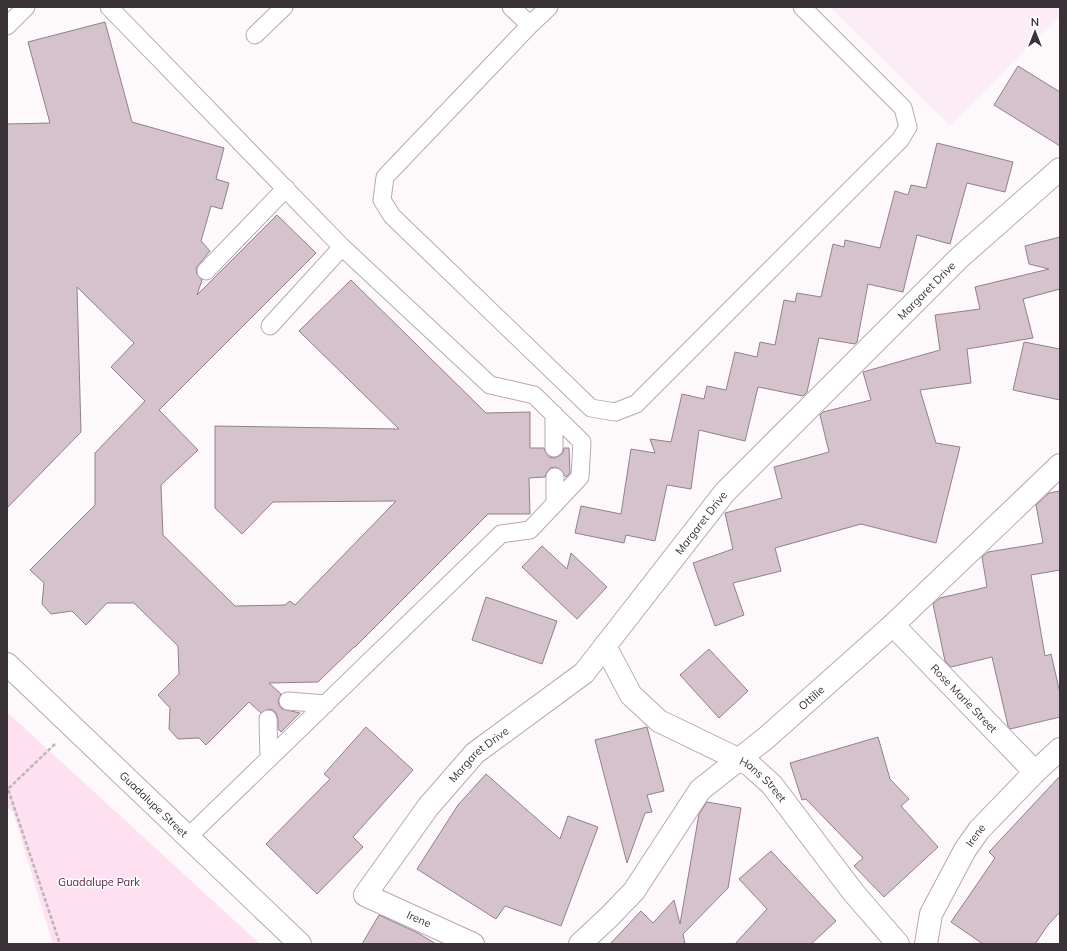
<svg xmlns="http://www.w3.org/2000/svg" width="1067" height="951" font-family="Mulish,sans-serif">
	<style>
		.built { fill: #fcecf5 }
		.green { fill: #fee0f1 }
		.building { fill: #d5c2cd; stroke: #91808a }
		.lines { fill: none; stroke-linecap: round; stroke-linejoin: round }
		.service-casing { stroke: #b9a7b1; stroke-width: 19 }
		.minor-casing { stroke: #b9a7b1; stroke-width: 24 }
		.path { stroke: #bbb6b9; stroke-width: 2.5; stroke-dasharray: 4 2; stroke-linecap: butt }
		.service { stroke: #fff; stroke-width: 17 }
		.minor { stroke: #fff; stroke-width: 22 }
		.labels { text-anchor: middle; stroke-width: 3; stroke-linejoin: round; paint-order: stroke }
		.street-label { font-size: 11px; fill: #393236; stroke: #fff }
		.park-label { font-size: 11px; fill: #5b2148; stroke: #fff }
	</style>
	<rect width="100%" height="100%" fill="#fdf9fb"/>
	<path class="built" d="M 830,7 L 1060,7 L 1060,15 L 950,126 Z"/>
	<path class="green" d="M 7,712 L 260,944 L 53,944 L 13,812 L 7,807 Z"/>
	<path class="building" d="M 105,22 L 132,122 L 224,148 L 216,179 L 229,183 L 222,209 L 211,206 L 201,241 L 210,251 L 196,268 L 197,274 L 202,280 L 197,295 L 277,215 L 316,253 L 159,410 L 198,450 L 161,485 L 163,535 L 235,606 L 285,605 L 290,601 L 295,605 L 396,501 L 273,502 L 242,534 L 215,508 L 215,426 L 399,429 L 299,331 L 351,280 L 486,413 L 530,412 L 530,448 L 544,448 L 546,453 L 549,457 L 554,458 L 559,456 L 563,453 L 564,448 L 569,448 L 570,473 L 566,477 L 560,469 L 555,467 L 550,468 L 547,472 L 545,477 L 529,478 L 530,514 L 488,514 L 355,647 L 354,647 L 318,682 L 269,683 L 281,694 L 278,701 L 279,705 L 282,709 L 300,713 L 281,732 L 278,729 L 278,719 L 276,713 L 273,710 L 268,709 L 261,713 L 249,702 L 206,745 L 199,738 L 178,739 L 169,729 L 170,708 L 158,695 L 179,674 L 178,646 L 134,603 L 107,603 L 86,625 L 72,611 L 51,614 L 42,604 L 44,583 L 30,570 L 95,505 L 95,453 L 145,401 L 111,367 L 134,343 L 77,287 L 81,432 L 7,508 L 7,124 L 50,123 L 28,42 Z
		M 1018,66 L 1060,92 L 1060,146 L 994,105 Z
		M 937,143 L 1013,162 L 1005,192 L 967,183 L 950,244 L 917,235 L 903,292 L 868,284 L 857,342 L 855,344 L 819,338 L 807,392 L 803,396 L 758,387 L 745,441 L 699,430 L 691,489 L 667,485 L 655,541 L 626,535 L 624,543 L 575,533 L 581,506 L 621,514 L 631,449 L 655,453 L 650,439 L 671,442 L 682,394 L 704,399 L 707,386 L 726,390 L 735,352 L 757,357 L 760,342 L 775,345 L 784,300 L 795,302 L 797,293 L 821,297 L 833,244 L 844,247 L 845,240 L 880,248 L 895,191 L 908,195 L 911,185 L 926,188 Z
		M 1060,237 L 1060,289 L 1023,299 L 1033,338 L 967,349 L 971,383 L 920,390 L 936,443 L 960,447 L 936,543 L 861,524 L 775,548 L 781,571 L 733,583 L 744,615 L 715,626 L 693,563 L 733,549 L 725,513 L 782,498 L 774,467 L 829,452 L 820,415 L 823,412 L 871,400 L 863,372 L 940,350 L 935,315 L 980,309 L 975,287 L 1049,269 L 1029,264 L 1025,246 Z
		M 1024,342 L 1060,349 L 1060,400 L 1013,390 Z
		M 1060,491 L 1060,570 L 1031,575 L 1045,656 L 1051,654 L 1060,693 L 1060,717 L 1010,729 L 1008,726 L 992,657 L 951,667 L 945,661 L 933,604 L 940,598 L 987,587 L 982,557 L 988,552 L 1043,543 L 1036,505 L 1049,493 Z
		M 542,546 L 567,569 L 571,553 L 607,587 L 577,619 L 522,567 Z
		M 486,597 L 557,621 L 542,664 L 472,640 Z
		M 709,649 L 748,691 L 719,718 L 680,675 Z
		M 366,727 L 413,770 L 353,837 L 363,847 L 317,894 L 266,844 L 330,779 L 324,774 Z
		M 647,727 L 664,791 L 647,795 L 652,812 L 645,813 L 627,863 L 595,740 Z
		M 878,737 L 890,779 L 909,799 L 901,806 L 938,847 L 884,897 L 854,866 L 863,858 L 806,799 L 802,800 L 790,763 Z
		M 486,774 L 560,839 L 568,816 L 598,827 L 561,926 L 505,906 L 496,919 L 417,869 L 458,805 Z
		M 1060,776 L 1060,912 L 1048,925 L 1035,944 L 983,944 L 951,922 L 995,858 L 989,852 Z
		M 707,802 L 741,808 L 728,888 L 683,934 L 685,944 L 610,944 L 641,911 L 653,923 L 674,900 L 680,924 L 699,814 Z
		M 771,851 L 836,921 L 811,944 L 735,944 L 767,909 L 739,879 Z
		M 379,915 L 418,933 L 436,944 L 362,944 Z"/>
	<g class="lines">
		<g class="service-casing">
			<path id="service" d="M 109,7 L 342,247 L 490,385 L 534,395 L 582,442 L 580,477 L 530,530 L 501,534 L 188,837
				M 511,7 L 530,25
				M 549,7 L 530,25 L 385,177 L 382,200 L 392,216 L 591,408 L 615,412 L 636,404 L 900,140 L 908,127 L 903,108 L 802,7
				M 7,26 L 26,7
				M 255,35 L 284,7
				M 206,271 L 286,188
				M 270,326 L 342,247
				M 554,414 L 554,448
				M 555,477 L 555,504
				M 288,701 L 326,704
				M 268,719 L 269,759"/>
		</g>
		<g class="minor-casing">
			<g id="minor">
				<path id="s1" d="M 893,625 L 1035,772"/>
				<path id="s2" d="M 605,646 L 631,695 L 659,721 L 750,765 L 772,785 L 853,892 L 898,944"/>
				<path id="s3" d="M 7,664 L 300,944"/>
				<path id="s4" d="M 473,944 L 365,895 L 428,807 L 475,753 L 584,673 L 725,492 L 959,258 L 1060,169"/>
				<path id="s5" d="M 580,944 L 609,917 L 634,891 L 700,790 L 766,738 L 893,625 L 1060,465"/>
				<path id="s6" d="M 926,944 L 931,914 L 965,850 L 979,830 L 1035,772 L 1060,749"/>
			</g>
		</g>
		<path class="path" d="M 55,744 L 8,789 L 60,944"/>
		<use href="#service" class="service"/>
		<use href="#minor" class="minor"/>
	</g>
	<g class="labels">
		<g class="street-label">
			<text dy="4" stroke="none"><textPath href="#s4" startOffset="948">Margaret Drive</textPath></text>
			<text dy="4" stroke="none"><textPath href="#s4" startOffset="624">Margaret Drive</textPath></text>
			<text dy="4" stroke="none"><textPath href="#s5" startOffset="341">Ottilie</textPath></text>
			<text dy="4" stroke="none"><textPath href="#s1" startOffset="102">Rose Marie Street</textPath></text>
			<text dy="4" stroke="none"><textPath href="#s4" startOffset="300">Margaret Drive</textPath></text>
			<text dy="4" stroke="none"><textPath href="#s2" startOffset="214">Hans Street</textPath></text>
			<text dy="4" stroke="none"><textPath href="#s3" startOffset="203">Guadalupe Street</textPath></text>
			<text dy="4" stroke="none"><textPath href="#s6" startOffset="121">Irene</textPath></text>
			<text transform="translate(419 919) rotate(24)" y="4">Irene</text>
		</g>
		<g class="park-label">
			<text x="99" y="886">Guadalupe Park</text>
		</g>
	</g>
	<rect width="1067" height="951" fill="none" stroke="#393236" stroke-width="16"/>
	<g transform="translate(1035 32)" stroke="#ffffff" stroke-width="3" paint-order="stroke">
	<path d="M0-3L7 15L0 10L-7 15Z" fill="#393236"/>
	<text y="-6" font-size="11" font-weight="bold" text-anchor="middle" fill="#393236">N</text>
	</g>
</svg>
